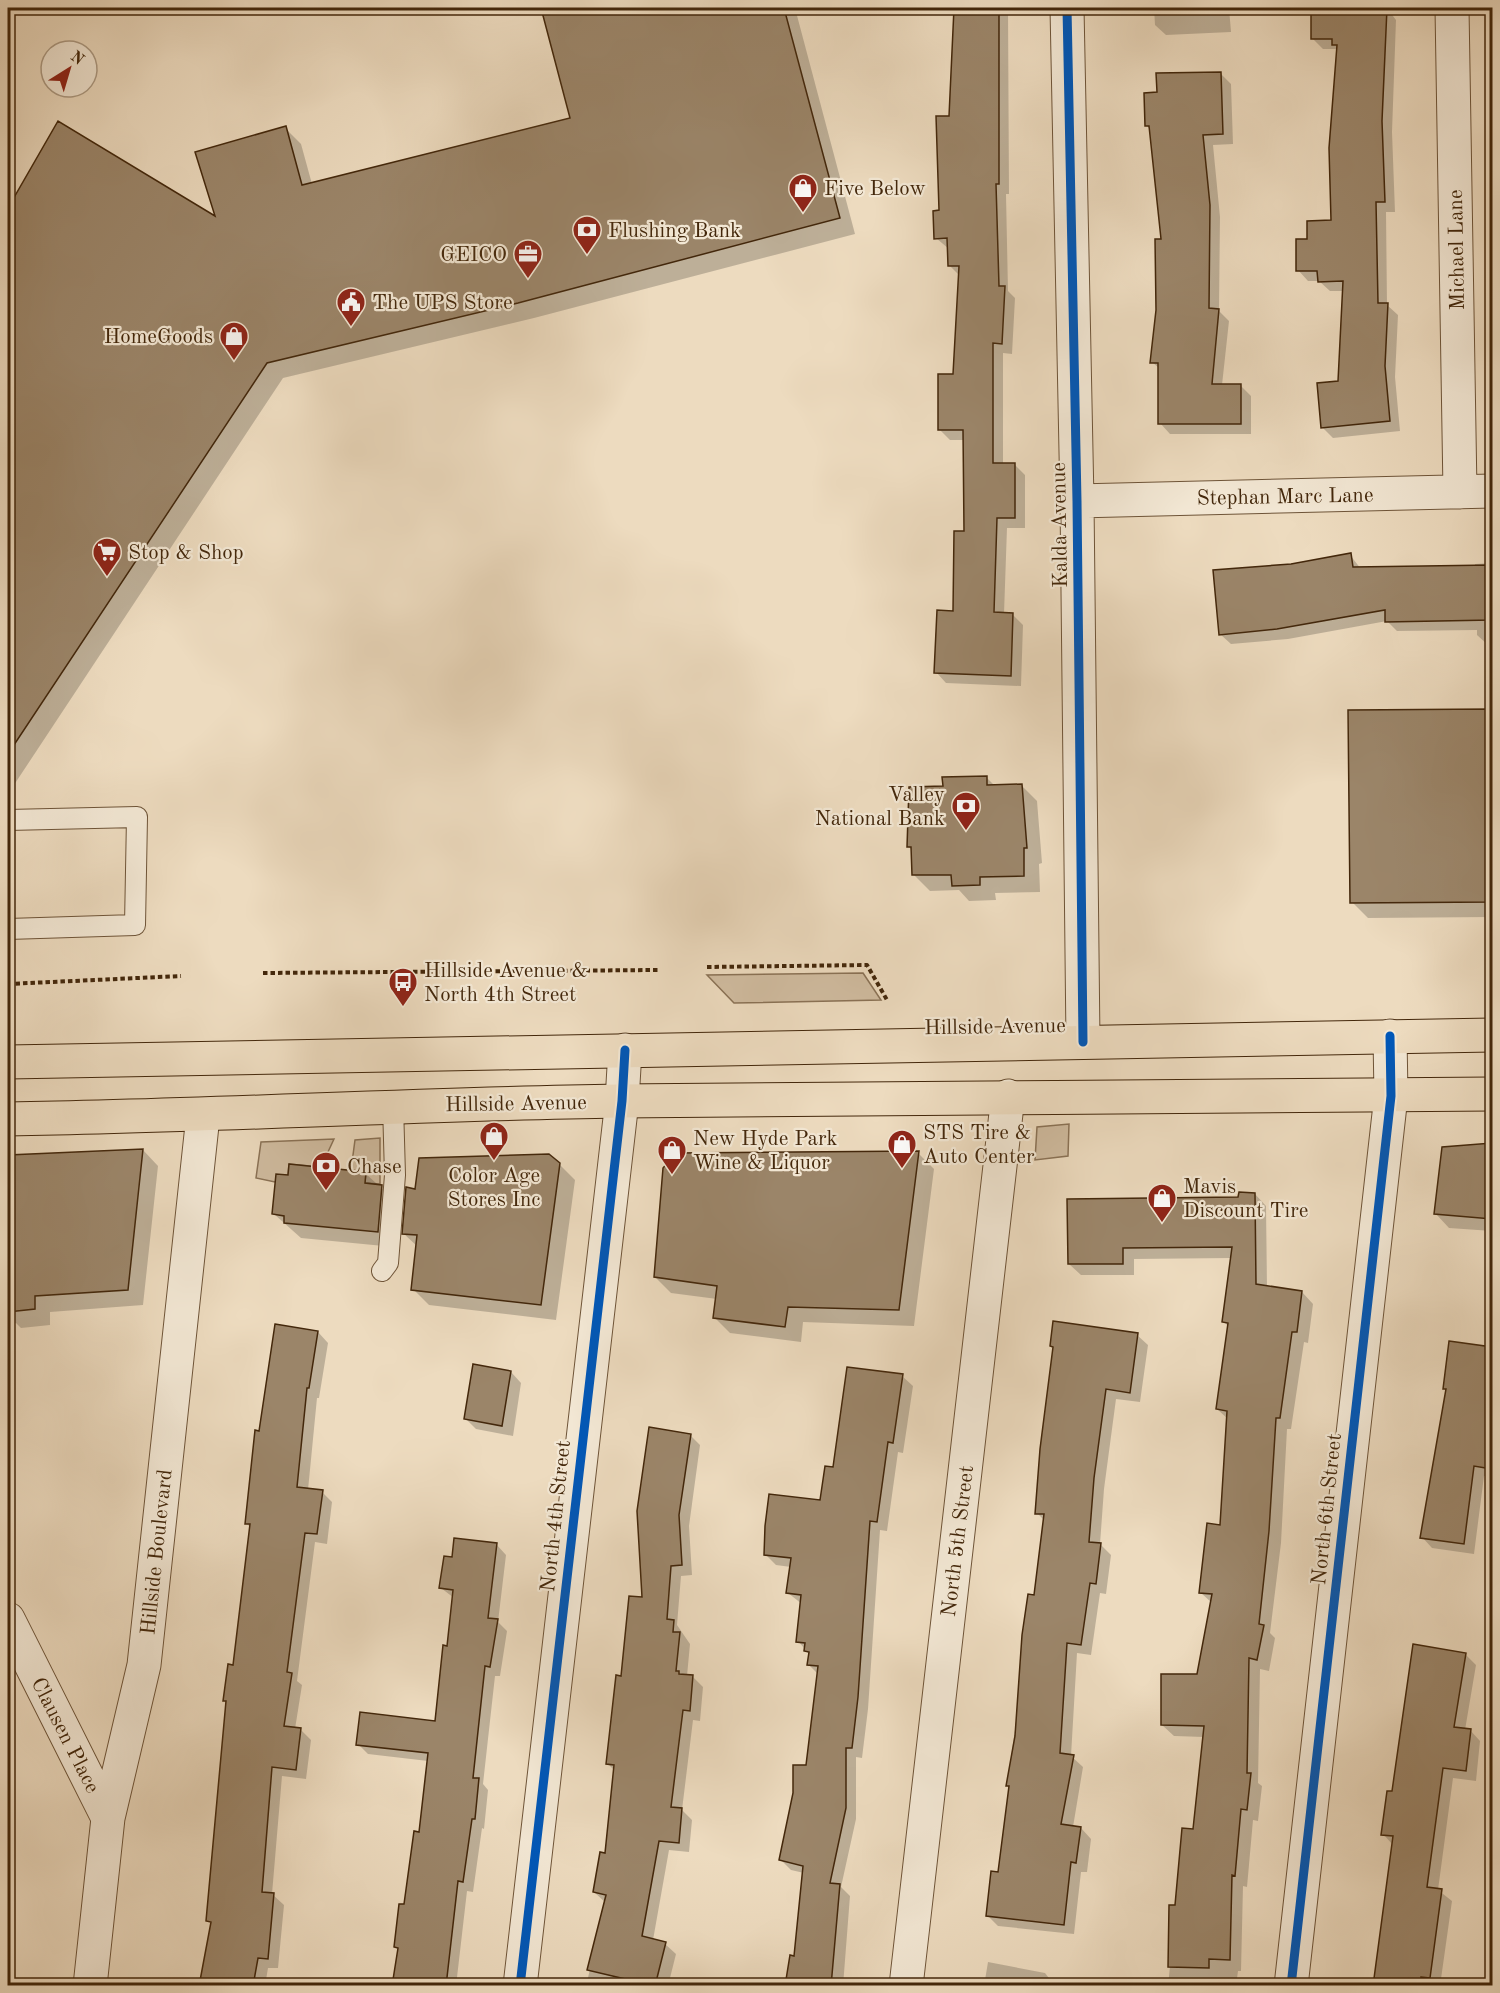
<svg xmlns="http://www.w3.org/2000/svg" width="1500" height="1993" font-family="'Old Standard TT',serif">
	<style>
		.green { fill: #d0bca0; stroke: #8a7256; stroke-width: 1.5 }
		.shadow { fill: #0003 }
		.building { fill: #9b8569; stroke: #43270b; stroke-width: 1.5 }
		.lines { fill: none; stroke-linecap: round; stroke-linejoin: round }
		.service-casing { stroke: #6e5438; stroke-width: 22 }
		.minor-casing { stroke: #6e5438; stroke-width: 35 }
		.primary-casing { stroke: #43270b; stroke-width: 35 }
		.path { stroke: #43270b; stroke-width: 4; stroke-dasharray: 4.5 3; stroke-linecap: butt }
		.service { stroke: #f3e8d5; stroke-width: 20 }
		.minor { stroke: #f3e8d5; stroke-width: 33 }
		.primary { stroke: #eddbbf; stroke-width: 33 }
		.cycleway-casing { stroke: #f3e8d5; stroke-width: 13 }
		.cycleway { stroke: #0057b8; stroke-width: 9 }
		.labels { text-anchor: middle; stroke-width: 4.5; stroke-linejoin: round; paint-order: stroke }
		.poi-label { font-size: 21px; fill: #43270b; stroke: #f3e8d5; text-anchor: start }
		.street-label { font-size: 21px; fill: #43270b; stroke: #f3e8d5 }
	</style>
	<rect width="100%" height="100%" fill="#eddbbf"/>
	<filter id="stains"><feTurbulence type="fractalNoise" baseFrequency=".00333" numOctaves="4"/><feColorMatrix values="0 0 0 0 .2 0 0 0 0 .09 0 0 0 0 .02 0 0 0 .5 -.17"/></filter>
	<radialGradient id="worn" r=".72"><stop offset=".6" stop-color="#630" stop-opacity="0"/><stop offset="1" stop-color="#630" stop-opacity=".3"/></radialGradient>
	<path class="green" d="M 863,973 L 881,1000 L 734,1003 L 707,975 Z
		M 1069,1124 L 1068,1156 L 1035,1160 L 1037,1127 Z
		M 380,1138 L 380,1184 L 365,1183 L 366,1172 L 351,1170 L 355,1140 Z
		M 334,1139 L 321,1167 L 289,1164 L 288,1175 L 275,1182 L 256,1178 L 261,1142 Z"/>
	<path class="shadow" d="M 543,8 L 795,8 L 855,234 L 534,318 L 283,378 L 8,794 L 8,211 L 59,123 L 218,220 L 285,128 L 301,144 L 312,184 L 571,119 Z
		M 952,8 L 1008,8 L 1009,194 L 1006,194 L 1008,291 L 1015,298 L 1012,354 L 1003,353 L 1003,464 L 1014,464 L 1025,475 L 1025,528 L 1007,528 L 1004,614 L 1013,615 L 1023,625 L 1021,686 L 946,683 L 936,672 L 954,612 L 965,533 L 964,440 L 950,440 L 939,429 L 954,375 L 960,276 L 950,266 L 949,249 L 936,238 L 951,117 L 955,20 Z
		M 1154,8 L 1229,8 L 1231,32 L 1166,35 L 1155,25 Z
		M 1318,8 L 1387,8 L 1396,20 L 1392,132 L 1395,212 L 1386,212 L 1387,305 L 1398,315 L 1395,377 L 1400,431 L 1333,438 L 1322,427 L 1340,382 L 1344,291 L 1330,291 L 1319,281 L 1308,281 L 1298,270 L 1308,240 L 1333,222 L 1339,49 L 1323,49 L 1312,38 Z
		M 1220,73 L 1231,84 L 1233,144 L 1213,145 L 1220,217 L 1219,311 L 1229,321 L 1222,385 L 1240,385 L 1251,396 L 1251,434 L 1170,434 L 1160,423 L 1160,369 L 1152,362 L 1163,240 L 1151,130 L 1146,125 L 1158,94 Z
		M 1350,555 L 1361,569 L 1475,567 L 1475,564 L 1492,563 L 1492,645 L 1488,645 L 1477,635 L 1477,630 L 1397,631 L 1387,621 L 1288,639 L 1231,644 L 1220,634 L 1291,566 Z
		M 1492,710 L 1492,917 L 1368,918 L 1352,902 L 1350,711 Z
		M 986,777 L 995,786 L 1021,785 L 1037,801 L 1042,863 L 1039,864 L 1040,892 L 995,893 L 996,900 L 969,901 L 959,890 L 930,891 L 914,875 L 913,851 L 908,846 L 944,787 Z
		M 1492,1144 L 1492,1231 L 1449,1228 L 1436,1214 L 1444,1148 Z
		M 143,1150 L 158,1166 L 143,1305 L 50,1312 L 50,1325 L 21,1328 L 16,1323 L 8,1324 L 8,1156 Z
		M 918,1153 L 934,1169 L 914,1326 L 803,1322 L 801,1342 L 730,1333 L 714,1317 L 717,1299 L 671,1293 L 655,1277 Z
		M 559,1164 L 575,1180 L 556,1320 L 429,1305 L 413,1289 L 418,1247 L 404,1234 L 417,1190 Z
		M 366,1174 L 397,1202 L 394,1247 L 301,1238 L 274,1214 Z
		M 1255,1194 L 1266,1206 L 1267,1287 L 1302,1292 L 1313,1304 L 1308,1343 L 1304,1342 L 1291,1429 L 1287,1429 L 1281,1543 L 1270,1633 L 1275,1638 L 1269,1671 L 1260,1669 L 1258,1783 L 1262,1786 L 1258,1821 L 1253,1820 L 1247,1887 L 1243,1886 L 1241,1971 L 1238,1971 L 1236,1986 L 1168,1986 L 1176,1906 L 1194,1831 L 1204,1737 L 1174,1736 L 1162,1725 L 1198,1676 L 1212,1603 L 1200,1592 L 1221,1527 L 1228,1419 L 1217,1409 L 1229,1327 L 1223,1321 L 1232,1258 L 1134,1259 L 1134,1275 L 1081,1275 L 1069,1264 Z
		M 318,1332 L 328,1343 L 319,1398 L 317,1398 L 308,1490 L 322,1492 L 332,1502 L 327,1544 L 315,1542 L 297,1681 L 302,1685 L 295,1729 L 300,1729 L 311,1740 L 306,1779 L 282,1776 L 272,1894 L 284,1905 L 278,1968 L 268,1968 L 265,1986 L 201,1986 L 212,1924 L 208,1920 L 227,1702 L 225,1700 L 235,1667 L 251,1528 L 246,1523 L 260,1432 Z
		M 1137,1335 L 1148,1345 L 1140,1402 L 1116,1399 L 1104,1489 L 1100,1544 L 1111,1555 L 1106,1594 L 1100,1593 L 1091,1655 L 1077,1653 L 1071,1756 L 1083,1767 L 1073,1827 L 1081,1828 L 1091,1839 L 1087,1872 L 1081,1872 L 1074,1934 L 998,1926 L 987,1915 L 999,1874 L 1011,1788 L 1007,1785 L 1045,1521 L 1037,1513 L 1055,1349 L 1052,1346 Z
		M 1450,1343 L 1492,1348 L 1492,1477 L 1484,1476 L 1474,1554 L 1432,1548 L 1422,1537 L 1447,1391 L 1444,1388 Z
		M 511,1372 L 521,1383 L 513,1436 L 476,1429 L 466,1419 Z
		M 902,1376 L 913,1386 L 903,1453 L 898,1452 L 887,1531 L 880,1530 L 868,1709 L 862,1758 L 856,1757 L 856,1819 L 841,1887 L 850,1896 L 843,1986 L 786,1986 L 796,1958 L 804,1873 L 791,1870 L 781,1860 L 808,1766 L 819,1675 L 809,1665 L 810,1655 L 798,1641 L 802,1604 L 788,1593 L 791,1567 L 776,1565 L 765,1554 L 822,1502 L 835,1469 Z
		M 690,1435 L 700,1445 L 689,1526 L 692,1575 L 681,1576 L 677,1625 L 690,1644 L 687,1676 L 693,1677 L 703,1687 L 700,1721 L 693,1720 L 682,1810 L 692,1820 L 689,1852 L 669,1850 L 653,1940 L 665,1944 L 676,1954 L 668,1986 L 586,1986 L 606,1903 L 594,1892 L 607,1855 L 615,1771 L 607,1763 L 622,1677 Z
		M 496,1544 L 506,1555 L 498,1622 L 507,1631 L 500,1676 L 495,1676 L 483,1784 L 488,1790 L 484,1829 L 482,1828 L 473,1892 L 467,1891 L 456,1986 L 394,1986 L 399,1950 L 395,1947 L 420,1833 L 428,1761 L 368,1754 L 358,1744 L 436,1722 L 454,1598 L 441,1588 L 453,1559 Z
		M 1465,1654 L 1476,1665 L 1465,1730 L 1470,1730 L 1480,1741 L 1476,1781 L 1453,1778 L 1438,1890 L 1452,1901 L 1440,1986 L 1374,1986 L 1393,1845 L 1383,1834 L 1394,1793 Z
		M 988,1962 L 1045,1973 L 1055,1986 L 984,1986 Z"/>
	<path class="building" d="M 541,8 L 784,8 L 840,218 L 518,303 L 267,363 L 8,754 L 8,208 L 58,121 L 215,216 L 195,152 L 286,126 L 302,185 L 570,118 Z
		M 954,8 L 999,8 L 999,184 L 996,184 L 999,286 L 1005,286 L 1002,344 L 993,343 L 993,463 L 1015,463 L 1015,518 L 997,518 L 994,612 L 1013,613 L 1011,676 L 934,673 L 937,610 L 953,611 L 954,531 L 964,531 L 963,430 L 938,430 L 938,374 L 953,374 L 959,266 L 948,266 L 947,238 L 934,239 L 933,211 L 939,210 L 936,116 L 949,116 Z
		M 1387,8 L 1382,121 L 1385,202 L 1376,202 L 1378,303 L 1388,303 L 1385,366 L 1390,421 L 1321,428 L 1317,383 L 1338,381 L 1343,281 L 1318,282 L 1317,271 L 1296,271 L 1296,239 L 1307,239 L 1307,221 L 1331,220 L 1329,148 L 1337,45 L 1332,45 L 1332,39 L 1311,39 L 1311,9 Z
		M 1221,72 L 1223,134 L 1203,135 L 1210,205 L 1209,308 L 1219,309 L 1212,384 L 1241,384 L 1241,424 L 1158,424 L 1158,363 L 1150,363 L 1156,310 L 1155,239 L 1161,239 L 1149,126 L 1145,126 L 1144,93 L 1157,92 L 1156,73 Z
		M 1351,553 L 1353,567 L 1492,565 L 1492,620 L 1385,622 L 1385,610 L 1277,629 L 1219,635 L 1213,570 L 1291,564 Z
		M 1492,709 L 1492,902 L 1350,903 L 1348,710 Z
		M 987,776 L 987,785 L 1022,784 L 1027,848 L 1024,848 L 1024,876 L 980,877 L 980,885 L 952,886 L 951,875 L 912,875 L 911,847 L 907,847 L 909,787 L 943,786 L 942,777 Z
		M 1492,1143 L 1492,1219 L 1434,1214 L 1442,1147 Z
		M 143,1149 L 128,1290 L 35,1296 L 35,1309 L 8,1312 L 8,1155 Z
		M 919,1151 L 899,1310 L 788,1307 L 785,1327 L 713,1318 L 717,1286 L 654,1277 L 663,1168 L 676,1153 Z
		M 549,1154 L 560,1163 L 541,1305 L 411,1290 L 417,1235 L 402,1234 L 406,1187 L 415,1189 L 419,1158 Z
		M 289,1164 L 366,1172 L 365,1183 L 382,1185 L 378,1232 L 284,1223 L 284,1216 L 272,1214 L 276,1174 L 288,1175 Z
		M 1239,1192 L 1255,1193 L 1256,1284 L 1302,1291 L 1297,1332 L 1292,1332 L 1280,1418 L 1276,1418 L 1269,1531 L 1259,1624 L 1264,1625 L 1257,1660 L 1249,1658 L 1247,1773 L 1251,1773 L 1247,1810 L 1241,1809 L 1235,1876 L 1232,1875 L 1230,1960 L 1209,1959 L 1209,1968 L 1168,1967 L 1169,1905 L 1175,1905 L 1182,1828 L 1193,1829 L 1204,1726 L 1161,1725 L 1161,1674 L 1197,1674 L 1212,1594 L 1199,1593 L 1207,1523 L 1220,1525 L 1227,1411 L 1216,1409 L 1228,1323 L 1222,1322 L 1232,1247 L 1123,1248 L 1123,1264 L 1068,1264 L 1067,1199 L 1238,1197 Z
		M 1053,1321 L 1138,1333 L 1130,1393 L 1106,1389 L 1094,1478 L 1089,1542 L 1101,1543 L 1096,1584 L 1090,1583 L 1081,1645 L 1067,1643 L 1060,1753 L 1074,1755 L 1061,1824 L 1081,1827 L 1076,1863 L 1071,1862 L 1064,1925 L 986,1916 L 991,1871 L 998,1872 L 1009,1786 L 1006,1786 L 1015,1736 L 1022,1635 L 1028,1594 L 1034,1595 L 1044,1514 L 1035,1514 L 1040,1449 L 1053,1347 L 1050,1346 Z
		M 275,1324 L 318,1331 L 309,1388 L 307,1388 L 297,1487 L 323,1490 L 317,1534 L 305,1533 L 287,1672 L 292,1673 L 284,1726 L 301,1728 L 296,1770 L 272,1767 L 262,1892 L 274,1893 L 268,1959 L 258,1958 L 253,1986 L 199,1986 L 211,1922 L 206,1921 L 226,1701 L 223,1701 L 228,1664 L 233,1665 L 250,1524 L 245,1524 L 255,1430 L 259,1431 Z
		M 1449,1341 L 1492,1347 L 1492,1469 L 1474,1466 L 1464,1544 L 1420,1538 L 1446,1389 L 1443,1389 Z
		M 473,1364 L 511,1371 L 502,1426 L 464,1419 Z
		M 847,1367 L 903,1374 L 893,1443 L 888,1442 L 877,1522 L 870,1521 L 858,1697 L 852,1748 L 846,1748 L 846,1808 L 830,1883 L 840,1884 L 831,1986 L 785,1986 L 790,1955 L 794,1956 L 803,1866 L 779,1860 L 793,1793 L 793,1765 L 806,1765 L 818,1666 L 807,1665 L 809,1652 L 804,1651 L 805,1643 L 796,1642 L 801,1595 L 786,1593 L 791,1558 L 764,1555 L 765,1526 L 769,1494 L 820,1500 L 825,1466 L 833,1467 Z
		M 649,1427 L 691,1434 L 679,1515 L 682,1565 L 671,1566 L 667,1619 L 674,1620 L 673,1632 L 680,1632 L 676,1671 L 679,1671 L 679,1674 L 693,1675 L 690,1711 L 683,1710 L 671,1807 L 682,1808 L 679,1843 L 659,1841 L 642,1936 L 666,1942 L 655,1986 L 587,1970 L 606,1895 L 593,1892 L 600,1852 L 605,1853 L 614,1765 L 606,1764 L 616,1675 L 621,1676 L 629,1596 L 642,1597 L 637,1511 Z
		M 454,1538 L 497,1543 L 488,1618 L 498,1619 L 490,1667 L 485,1666 L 473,1778 L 479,1778 L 475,1819 L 472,1819 L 463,1882 L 458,1881 L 446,1986 L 392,1986 L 398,1948 L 394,1947 L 399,1904 L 404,1904 L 414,1831 L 419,1832 L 428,1753 L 356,1745 L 360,1712 L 435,1721 L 443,1645 L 447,1646 L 453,1590 L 439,1588 L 444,1556 L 452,1557 Z
		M 1413,1644 L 1466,1653 L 1454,1727 L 1471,1729 L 1466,1771 L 1443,1768 L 1427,1887 L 1442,1889 L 1430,1978 L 1421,1977 L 1420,1986 L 1373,1986 L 1393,1836 L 1381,1835 L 1387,1791 L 1392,1791 Z"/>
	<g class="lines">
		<g class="service-casing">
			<path id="service" d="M 8,820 L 137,817 L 135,925 L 8,929
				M 382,1271 L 388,1263 L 395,1175 L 393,1105"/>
		</g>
		<g class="minor-casing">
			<path id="minor" d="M 1067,8 L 1077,501 L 1083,1042
				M 1452,8 L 1460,492
				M 1077,501 L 1492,491
				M 8,1619 L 108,1818
				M 90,1986 L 108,1818 L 144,1665 L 203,1116
				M 520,1986 L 622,1101 L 625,1050
				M 906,1986 L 1008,1096
				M 1291,1986 L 1391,1096 L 1390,1036"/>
		</g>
		<g class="primary-casing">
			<path id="primary" d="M 8,1062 L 1492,1035
				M 8,1119 C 212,1116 415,1104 619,1101 C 910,1096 1201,1099 1492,1094"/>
		</g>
		<path class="path" d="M 707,967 L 867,965 L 887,1000
			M 263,973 L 658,970
			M 8,984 L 181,976"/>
		<use href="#service" class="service"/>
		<use href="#minor" class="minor"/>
		<use href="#primary" class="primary"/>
		<g class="cycleway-casing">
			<path id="cycleway" d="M 1067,8 L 1077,501 L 1083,1042
				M 520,1986 L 622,1101 L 625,1050
				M 1291,1986 L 1391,1096 L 1390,1036"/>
		</g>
		<use href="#cycleway" class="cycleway"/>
	</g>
	<defs>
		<g id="shop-pin" transform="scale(1.5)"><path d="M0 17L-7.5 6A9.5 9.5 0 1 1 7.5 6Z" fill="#8f2418" stroke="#f3e8d5"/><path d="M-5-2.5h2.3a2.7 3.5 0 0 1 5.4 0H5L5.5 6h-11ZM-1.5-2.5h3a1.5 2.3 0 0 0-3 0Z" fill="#fff"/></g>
		<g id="bank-pin" transform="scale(1.5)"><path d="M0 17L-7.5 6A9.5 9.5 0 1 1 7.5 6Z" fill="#8f2418" stroke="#f3e8d5"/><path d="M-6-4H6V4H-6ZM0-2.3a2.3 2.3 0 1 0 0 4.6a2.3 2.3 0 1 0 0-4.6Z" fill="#fff"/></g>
		<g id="office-pin" transform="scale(1.5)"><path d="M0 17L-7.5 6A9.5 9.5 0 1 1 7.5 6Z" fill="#8f2418" stroke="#f3e8d5"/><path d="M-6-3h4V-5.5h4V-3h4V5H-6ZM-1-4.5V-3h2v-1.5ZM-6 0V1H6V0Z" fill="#fff"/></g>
		<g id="civic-pin" transform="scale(1.5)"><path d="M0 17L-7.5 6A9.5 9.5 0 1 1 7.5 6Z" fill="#8f2418" stroke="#f3e8d5"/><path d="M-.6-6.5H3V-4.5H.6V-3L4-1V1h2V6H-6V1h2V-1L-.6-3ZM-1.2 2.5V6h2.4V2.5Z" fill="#fff"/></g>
		<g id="supermarket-pin" transform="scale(1.5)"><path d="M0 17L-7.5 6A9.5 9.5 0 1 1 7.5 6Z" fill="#8f2418" stroke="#f3e8d5"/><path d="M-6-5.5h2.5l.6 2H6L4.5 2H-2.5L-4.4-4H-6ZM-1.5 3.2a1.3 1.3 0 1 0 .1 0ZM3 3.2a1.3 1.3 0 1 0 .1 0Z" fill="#fff"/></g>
		<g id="bus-pin" transform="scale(1.5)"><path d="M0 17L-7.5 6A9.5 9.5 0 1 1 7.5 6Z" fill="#8f2418" stroke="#f3e8d5"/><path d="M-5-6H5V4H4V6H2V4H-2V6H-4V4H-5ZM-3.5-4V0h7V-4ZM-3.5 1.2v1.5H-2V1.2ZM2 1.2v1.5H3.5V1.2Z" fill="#fff"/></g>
	</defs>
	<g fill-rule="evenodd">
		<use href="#shop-pin" x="803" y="188"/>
		<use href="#bank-pin" x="587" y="230"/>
		<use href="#office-pin" x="528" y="254"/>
		<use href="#civic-pin" x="351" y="302"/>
		<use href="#shop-pin" x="234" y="336"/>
		<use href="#supermarket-pin" x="107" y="552"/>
		<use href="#bank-pin" x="966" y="806"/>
		<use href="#bus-pin" x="403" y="982"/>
		<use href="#shop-pin" x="494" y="1136"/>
		<use href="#shop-pin" x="902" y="1144"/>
		<use href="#shop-pin" x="672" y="1150"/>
		<use href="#bank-pin" x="326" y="1166"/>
		<use href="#shop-pin" x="1162" y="1198"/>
	</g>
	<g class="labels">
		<g class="poi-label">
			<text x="824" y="195">Five Below</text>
			<text x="608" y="237">Flushing Bank</text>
			<text x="507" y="261" text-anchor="end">GEICO</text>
			<text x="372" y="309">The UPS Store</text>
			<text x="213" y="343" text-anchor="end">HomeGoods</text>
			<text x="128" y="559">Stop &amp; Shop</text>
			<text x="945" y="801" text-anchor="end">Valley<tspan x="945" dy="24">National Bank</tspan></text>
			<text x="424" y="977">Hillside Avenue &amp;<tspan x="424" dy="24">North 4th Street</tspan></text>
			<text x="923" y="1139">STS Tire &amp;<tspan x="923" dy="24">Auto Center</tspan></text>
			<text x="693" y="1145">New Hyde Park<tspan x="693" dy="24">Wine &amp; Liquor</tspan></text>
			<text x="347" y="1173">Chase</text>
			<text x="494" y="1182" text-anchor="middle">Color Age<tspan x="494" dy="24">Stores Inc</tspan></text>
			<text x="1183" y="1193">Mavis<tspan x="1183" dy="24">Discount Tire</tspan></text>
		</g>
		<g class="street-label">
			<text transform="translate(1456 250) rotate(-91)" y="7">Michael Lane</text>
			<text transform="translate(1285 496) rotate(-1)" y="7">Stephan Marc Lane</text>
			<text transform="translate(1059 525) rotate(-91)" y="7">Kalda Avenue</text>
			<text transform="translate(995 1026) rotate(-1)" y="7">Hillside Avenue</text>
			<text transform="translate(516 1103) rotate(-1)" y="7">Hillside Avenue</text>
			<text transform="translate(1326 1509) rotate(-84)" y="7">North 6th Street</text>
			<text transform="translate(555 1516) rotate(-84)" y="7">North 4th Street</text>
			<text transform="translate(957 1541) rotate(-83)" y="7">North 5th Street</text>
			<text transform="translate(156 1552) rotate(-84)" y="7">Hillside Boulevard</text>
			<text transform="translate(66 1735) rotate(63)" y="7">Clausen Place</text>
		</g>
	</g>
	<rect width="1500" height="1993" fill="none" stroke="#eddbbf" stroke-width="30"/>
	<rect x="9" y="9" width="1482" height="1975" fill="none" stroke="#43270b" stroke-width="3"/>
	<rect x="15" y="15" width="1470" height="1963" fill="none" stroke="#43270b" stroke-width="1.5"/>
	<g transform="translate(69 69) rotate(37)"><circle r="28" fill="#f3e8d5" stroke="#ad9b84" stroke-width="1.5"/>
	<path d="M0-4.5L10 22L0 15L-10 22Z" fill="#8f2418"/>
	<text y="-9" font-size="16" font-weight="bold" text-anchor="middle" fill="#43270b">N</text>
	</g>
	<rect width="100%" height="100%" filter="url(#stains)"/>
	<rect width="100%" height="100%" fill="url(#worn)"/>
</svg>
